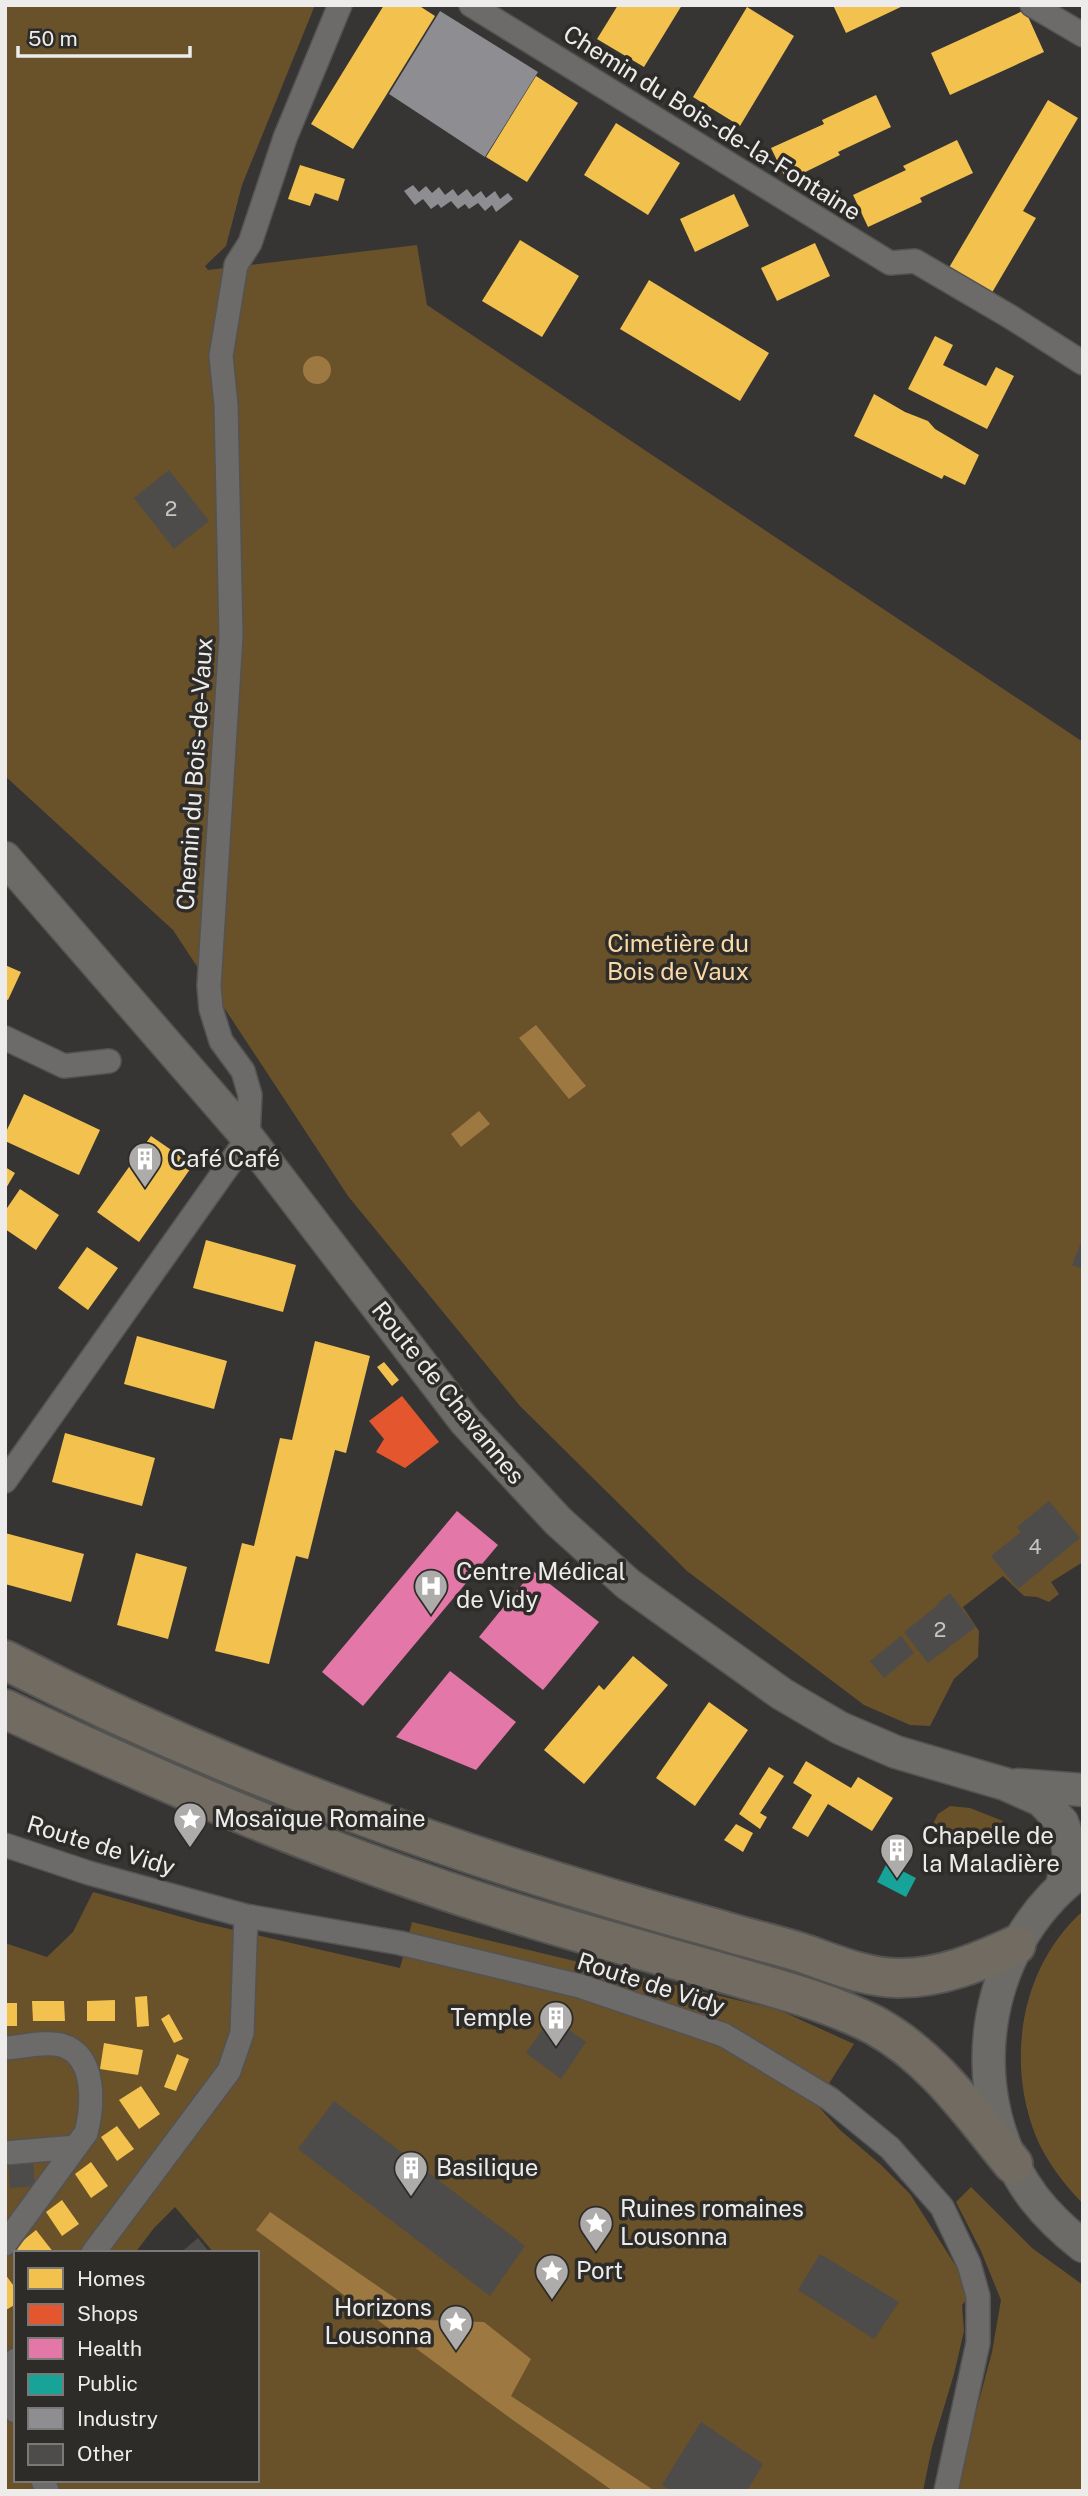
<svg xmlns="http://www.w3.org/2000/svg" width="1088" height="2496" font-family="'Public Sans',sans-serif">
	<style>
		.green { fill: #69512a; fill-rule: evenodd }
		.water { fill: #9d7840 }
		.homes { fill: #f2c14e }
		.shops { fill: #e4572e }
		.health { fill: #e377a8 }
		.public { fill: #17a398 }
		.industry { fill: #8d8d92 }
		.building { fill: #4d4c4b }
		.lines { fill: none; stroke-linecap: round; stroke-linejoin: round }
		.street-casing { stroke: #535352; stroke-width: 26 }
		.secondary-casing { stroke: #535352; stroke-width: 35 }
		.highway-casing { stroke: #535352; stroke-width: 42 }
		.street { stroke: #6c6b6a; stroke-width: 23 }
		.secondary { stroke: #6d6b67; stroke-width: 32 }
		.highway { stroke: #726b61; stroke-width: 38 }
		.labels { text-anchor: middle; stroke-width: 7; stroke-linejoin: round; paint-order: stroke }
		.number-label { font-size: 21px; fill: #c5c4c3 }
		.street-label { font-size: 24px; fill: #edeceb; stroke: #2d2c29 }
		.park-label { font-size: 24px; fill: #fbd9a7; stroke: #2d2c29 }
		.poi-label { font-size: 24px; fill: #edeceb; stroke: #2d2c29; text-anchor: start }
	</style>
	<rect width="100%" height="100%" fill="#363534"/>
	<path class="green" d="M 5,5 L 315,5 L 242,185 L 226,246 L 205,266 L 208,270 L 417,245 L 427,305 L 1083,742 L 1083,1562 L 1051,1582 L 1059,1594 L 1049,1602 L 1037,1597 L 1024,1596 L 1003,1576 L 963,1607 L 979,1631 L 978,1657 L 954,1679 L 930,1726 L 910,1725 L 864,1705 L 687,1571 L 520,1406 L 348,1196 L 173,930 L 5,776 Z
		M 950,1806 L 970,1808 L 1003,1821 C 997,1829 993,1837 984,1842 C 965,1854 938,1846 933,1824 L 938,1814 Z
		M 93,1892 L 199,1922 L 400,1968 L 412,1922 L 779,2010 L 854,2044 L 816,2104 L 840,2130 L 881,2165 L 910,2194 L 973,2293 L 962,2305 L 964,2331 L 954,2374 L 932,2447 L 923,2491 L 5,2491 L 5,1943 L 47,1957 L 73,1932 ZM 175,2207 L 214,2253 L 257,2253 L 257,2480 L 16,2480 L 16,2253 L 135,2253 L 154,2228 Z
		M 1083,1911 L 1083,2204 C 1064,2184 1045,2160 1035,2134 C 1006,2059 1021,1966 1083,1911 Z
		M 971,2187 L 1032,2248 L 1083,2285 L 1083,2491 L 958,2491 L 973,2423 L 992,2352 L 1001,2300 L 981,2251 L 956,2202 Z"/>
	<path class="water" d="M303 370a14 14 0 1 1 28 0a14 14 0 1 1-28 0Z
		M 536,1025 L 586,1086 L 569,1099 L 519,1038 Z
		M 479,1111 L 490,1124 L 461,1147 L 451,1134 Z
		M 270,2212 L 427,2320 L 484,2322 L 531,2359 L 511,2396 L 655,2491 L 613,2491 L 510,2418 L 256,2230 Z"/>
	<path class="homes" d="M 384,5 L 418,5 L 435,16 L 353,149 L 311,124 Z
		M 618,5 L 682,5 L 644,67 L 597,39 Z
		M 833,5 L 905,5 L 846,33 Z
		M 747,7 L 794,36 L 740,126 L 693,97 Z
		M 1025,10 L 1044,52 L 950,95 L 931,53 Z
		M 536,76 L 578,103 L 527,182 L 486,157 Z
		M 876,95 L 891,127 L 838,152 L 840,155 L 787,181 L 771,148 L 824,124 L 822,120 Z
		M 1048,100 L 1078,118 L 1023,211 L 1036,218 L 990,296 L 947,271 Z
		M 616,123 L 680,163 L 648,215 L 584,175 Z
		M 957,140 L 973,173 L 920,198 L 922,202 L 868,227 L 853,195 L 906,170 L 903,166 Z
		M 300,165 L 345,179 L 338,201 L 315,193 L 310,206 L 288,199 Z
		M 734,194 L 749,226 L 695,252 L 680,219 Z
		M 520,240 L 579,276 L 542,337 L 482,301 Z
		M 815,243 L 830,276 L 777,301 L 761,268 Z
		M 649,280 L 769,353 L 740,401 L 620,329 Z
		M 935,336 L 953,345 L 943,365 L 986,386 L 996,367 L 1014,376 L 987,429 L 908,389 Z
		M 874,394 L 905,412 L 928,421 L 935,429 L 979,455 L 965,485 L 944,475 L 942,479 L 854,436 Z
		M 5,965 L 21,972 L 8,1000 L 5,999 Z
		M 24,1094 L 100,1130 L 79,1175 L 5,1141 L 5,1134 Z
		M 151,1136 L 193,1165 L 139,1242 L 97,1212 Z
		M 5,1167 L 15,1173 L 5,1190 Z
		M 20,1189 L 59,1215 L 36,1250 L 5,1229 L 5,1211 Z
		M 206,1240 L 296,1265 L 283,1312 L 193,1288 Z
		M 87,1247 L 118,1268 L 88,1310 L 58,1288 Z
		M 137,1336 L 227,1361 L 214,1409 L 124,1384 Z
		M 315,1341 L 370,1356 L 346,1453 L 335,1450 L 308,1559 L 296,1556 L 269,1664 L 215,1651 L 242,1543 L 254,1546 L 280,1438 L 292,1440 Z
		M 384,1362 L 399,1380 L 392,1386 L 377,1367 Z
		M 65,1433 L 155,1458 L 142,1506 L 52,1482 Z
		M 5,1533 L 84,1554 L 71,1602 L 5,1584 Z
		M 136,1553 L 187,1567 L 168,1639 L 117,1625 Z
		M 633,1656 L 668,1685 L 584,1784 L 544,1750 L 599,1685 L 604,1690 Z
		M 709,1702 L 748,1730 L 695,1806 L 656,1778 Z
		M 806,1761 L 851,1788 L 858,1777 L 893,1798 L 872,1831 L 828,1804 L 808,1837 L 792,1828 L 812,1795 L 793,1783 Z
		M 769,1767 L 784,1776 L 760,1813 L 767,1817 L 760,1829 L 739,1814 Z
		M 736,1824 L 753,1833 L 743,1852 L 724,1840 Z
		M 147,1996 L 149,2026 L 137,2027 L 135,1997 Z
		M 115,2000 L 115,2021 L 87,2021 L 87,2001 Z
		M 32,2001 L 64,2001 L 65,2021 L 33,2021 Z
		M 5,2003 L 17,2003 L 17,2026 L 5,2026 Z
		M 169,2014 L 183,2039 L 174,2043 L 161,2019 Z
		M 104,2043 L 143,2050 L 138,2075 L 100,2069 Z
		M 177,2054 L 189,2059 L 176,2091 L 164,2087 Z
		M 141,2086 L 160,2114 L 139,2129 L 119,2100 Z
		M 117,2126 L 134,2149 L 117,2161 L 101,2137 Z
		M 91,2162 L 108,2186 L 91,2198 L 75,2174 Z
		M 62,2200 L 79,2224 L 62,2236 L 46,2212 Z
		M 36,2230 L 54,2253 L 20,2253 L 15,2247 Z
		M 5,2274 L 16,2289 L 16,2304 L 6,2310 Z"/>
	<path class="shops" d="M 402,1396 L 439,1442 L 405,1468 L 376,1452 L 384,1439 L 369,1421 Z"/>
	<path class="health" d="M 457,1511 L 498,1545 L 363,1706 L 322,1672 Z
		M 533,1571 L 599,1622 L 543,1690 L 479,1637 Z
		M 450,1671 L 516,1722 L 476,1770 L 396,1737 Z"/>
	<path class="public" d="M 887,1863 L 916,1878 L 906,1897 L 877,1882 Z"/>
	<path class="industry" d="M 440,11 L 538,72 L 485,157 L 389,94 Z
		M 413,185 L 419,192 L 426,186 L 432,193 L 439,187 L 445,195 L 453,189 L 458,196 L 467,189 L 473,197 L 481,191 L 486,198 L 495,191 L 500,199 L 508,193 L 513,199 L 496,212 L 492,205 L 485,211 L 478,203 L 469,209 L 465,204 L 458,209 L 451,201 L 441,208 L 438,204 L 431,209 L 423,199 L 415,205 L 404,191 Z"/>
	<path class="building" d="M 169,470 L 209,521 L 174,549 L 134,498 Z
		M 1083,1238 L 1083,1269 L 1072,1265 Z
		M 1049,1501 L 1080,1538 L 1018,1589 L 991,1556 L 1021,1532 L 1017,1527 Z
		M 950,1593 L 976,1627 L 928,1663 L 904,1632 L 938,1605 L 937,1604 Z
		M 901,1636 L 914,1653 L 884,1678 L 870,1661 Z
		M 551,2017 L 586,2042 L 561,2079 L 526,2053 Z
		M 334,2101 L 525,2246 L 490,2296 L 298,2149 Z
		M 33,2161 L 35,2186 L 10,2188 L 8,2163 Z
		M 198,2238 L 210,2253 L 180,2253 Z
		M 820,2254 L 899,2302 L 874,2339 L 798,2290 Z
		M 701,2422 L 763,2464 L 747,2491 L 672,2491 L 662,2485 Z"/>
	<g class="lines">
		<g class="street-casing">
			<path id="street" d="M 471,5 L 890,263 L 915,261 L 1009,316 L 1083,363
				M 1032,5 L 1083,35
				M 5,1038 L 64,1066 L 109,1061
				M 5,1481 L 248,1138 L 250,1095 L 243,1071 L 221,1041 L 211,1009 L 209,986 L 231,636 L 226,405 L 221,356 L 236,265 L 250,243 L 285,138 L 340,5
				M 5,1845 L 89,1873 L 246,1916 L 400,1943 L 580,1986 L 724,2035 L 830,2099 L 890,2148 L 942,2207 L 969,2264 L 978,2296 L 978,2343 L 946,2491
				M 5,2048 C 22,2047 45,2041 61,2045 C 97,2055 93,2106 86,2133 L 5,2244
				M 5,2153 L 76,2147
				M 93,2253 L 229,2071 L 242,2033 L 246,1916
				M 16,2360 C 5,2377 9,2394 16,2411
				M 43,2480 L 47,2491"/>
		</g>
		<g class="secondary-casing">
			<path id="secondary" d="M 5,858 L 248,1138 L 465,1421 L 558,1521 L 628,1584 L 782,1694 L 840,1728 L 896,1752 L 1005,1784 L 1041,1800 L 1062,1822 L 1067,1836 L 1069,1859 L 1062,1885
				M 1018,1785 L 1083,1790
				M 1079,1873 C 979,1948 959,2098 1034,2198 C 1048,2216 1065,2232 1083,2246"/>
		</g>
		<g class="highway-casing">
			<path id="highway" d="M 5,1660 C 233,1777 474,1862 721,1930 C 746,1938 773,1944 799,1952 C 832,1963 862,1977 897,1978 C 939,1979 979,1962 1016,1945
				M 5,1709 C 169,1786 335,1857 508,1911 C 581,1934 656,1954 730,1975 C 778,1989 829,2002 874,2025 C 933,2057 971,2113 1013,2164"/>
		</g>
		<use href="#street" class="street"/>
		<use href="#secondary" class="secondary"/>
		<use href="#highway" class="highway"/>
	</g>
	<defs>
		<g id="building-pin" transform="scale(1.75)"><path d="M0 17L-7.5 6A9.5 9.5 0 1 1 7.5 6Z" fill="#adacab" stroke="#2d2c29"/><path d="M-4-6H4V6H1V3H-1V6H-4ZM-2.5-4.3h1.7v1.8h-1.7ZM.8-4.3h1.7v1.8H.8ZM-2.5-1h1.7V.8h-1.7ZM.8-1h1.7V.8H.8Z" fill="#fff"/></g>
		<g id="hospital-pin" transform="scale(1.75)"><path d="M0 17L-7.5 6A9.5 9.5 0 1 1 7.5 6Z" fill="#adacab" stroke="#2d2c29"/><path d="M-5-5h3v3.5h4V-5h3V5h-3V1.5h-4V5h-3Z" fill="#fff"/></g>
		<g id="sight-pin" transform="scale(1.75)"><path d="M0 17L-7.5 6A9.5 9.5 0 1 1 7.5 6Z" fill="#adacab" stroke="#2d2c29"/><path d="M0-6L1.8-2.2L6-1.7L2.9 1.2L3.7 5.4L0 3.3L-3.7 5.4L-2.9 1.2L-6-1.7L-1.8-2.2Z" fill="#fff"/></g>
	</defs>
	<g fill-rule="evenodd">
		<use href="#building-pin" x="145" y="1159"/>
		<use href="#hospital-pin" x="431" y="1586"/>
		<use href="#sight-pin" x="190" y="1819"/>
		<use href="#building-pin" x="897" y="1850"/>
		<use href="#building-pin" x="556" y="2018"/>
		<use href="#building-pin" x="411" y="2168"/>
		<use href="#sight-pin" x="596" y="2223"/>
		<use href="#sight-pin" x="552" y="2271"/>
		<use href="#sight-pin" x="456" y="2322"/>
	</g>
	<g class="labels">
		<g class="number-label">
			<text x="171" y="516">2</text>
			<text x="1035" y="1554">4</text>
			<text x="940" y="1637">2</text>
		</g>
		<g class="street-label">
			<text transform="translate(712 123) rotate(32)" y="8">Chemin du Bois-de-la-Fontaine</text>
			<text transform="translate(195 774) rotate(-86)" y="8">Chemin du Bois-de-Vaux</text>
			<text transform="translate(448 1393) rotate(51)" y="8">Route de Chavannes</text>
			<text transform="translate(101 1846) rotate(17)" y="8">Route de Vidy</text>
			<text transform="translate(651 1984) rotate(18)" y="8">Route de Vidy</text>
		</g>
		<g class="park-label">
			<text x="678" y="952">Cimetière du<tspan x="678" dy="28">Bois de Vaux</tspan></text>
		</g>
		<g class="poi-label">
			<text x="170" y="1167">Café Café</text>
			<text x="456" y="1580">Centre Médical<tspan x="456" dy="28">de Vidy</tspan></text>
			<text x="214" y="1827">Mosaïque Romaine</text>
			<text x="922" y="1844">Chapelle de<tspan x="922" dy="28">la Maladière</tspan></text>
			<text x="532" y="2026" text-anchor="end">Temple</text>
			<text x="436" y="2176">Basilique</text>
			<text x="620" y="2217">Ruines romaines<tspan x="620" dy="28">Lousonna</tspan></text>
			<text x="576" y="2279">Port</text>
			<text x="432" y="2316" text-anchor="end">Horizons<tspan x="432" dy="28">Lousonna</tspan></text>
		</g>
	</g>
	<rect width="1088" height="2496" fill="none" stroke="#edeceb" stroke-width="14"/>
	<rect x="14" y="2251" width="245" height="231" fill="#2d2c29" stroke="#7a7977" stroke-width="2"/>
	<rect x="28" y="2268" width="35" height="21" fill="#f2c14e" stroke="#7a7977" stroke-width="2"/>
	<text x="77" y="2286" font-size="21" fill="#edeceb">Homes</text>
	<rect x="28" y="2304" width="35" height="21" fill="#e4572e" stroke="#7a7977" stroke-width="2"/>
	<text x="77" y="2321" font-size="21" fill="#edeceb">Shops</text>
	<rect x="28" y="2338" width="35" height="21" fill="#e377a8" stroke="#7a7977" stroke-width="2"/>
	<text x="77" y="2356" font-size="21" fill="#edeceb">Health</text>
	<rect x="28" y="2374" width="35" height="21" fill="#17a398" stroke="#7a7977" stroke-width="2"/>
	<text x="77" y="2391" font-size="21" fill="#edeceb">Public</text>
	<rect x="28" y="2408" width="35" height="21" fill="#8d8d92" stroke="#7a7977" stroke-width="2"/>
	<text x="77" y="2426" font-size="21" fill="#edeceb">Industry</text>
	<rect x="28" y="2444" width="35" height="21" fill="#4d4c4b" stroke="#7a7977" stroke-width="2"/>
	<text x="77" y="2461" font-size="21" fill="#edeceb">Other</text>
	<path d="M18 46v10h172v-10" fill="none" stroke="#edeceb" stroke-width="3.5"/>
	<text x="28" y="46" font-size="21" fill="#edeceb" stroke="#2d2c29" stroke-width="5" paint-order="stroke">50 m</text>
</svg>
